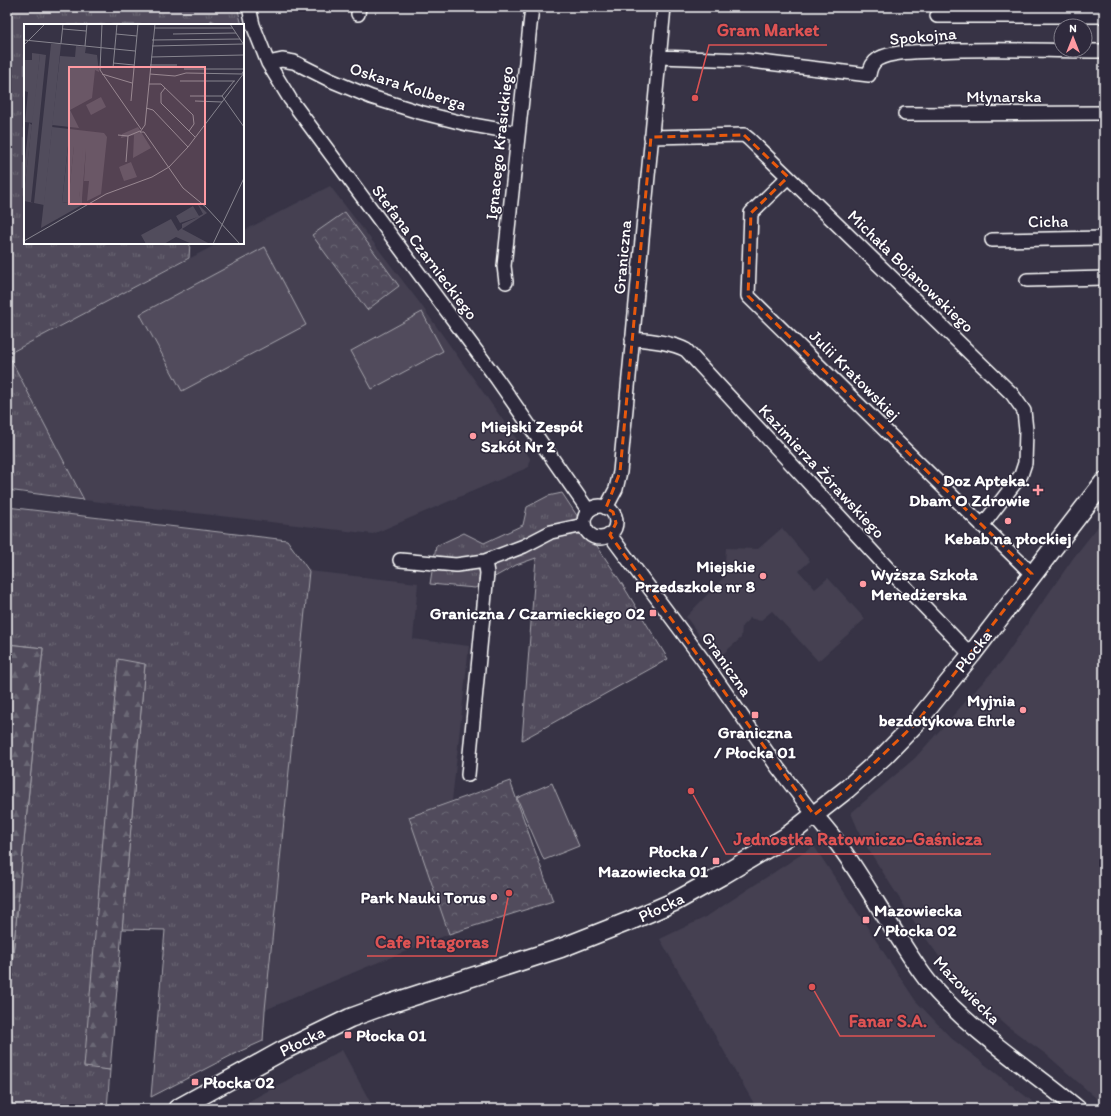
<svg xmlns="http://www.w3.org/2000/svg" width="1111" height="1116" font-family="Itim,sans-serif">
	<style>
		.built { fill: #444051 }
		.grass { fill: url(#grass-tufts); stroke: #a8a6ae }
		.forest { fill: url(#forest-firs); stroke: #a8a6ae }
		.park { fill: url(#park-crowns); stroke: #a8a6ae }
		.pitch { fill: #514c5c; stroke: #a8a6ae }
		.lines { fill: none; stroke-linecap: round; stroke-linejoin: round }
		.minor-casing { stroke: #fff; stroke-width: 16 }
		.tertiary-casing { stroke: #fff; stroke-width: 19 }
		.secondary-casing { stroke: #fff; stroke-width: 21 }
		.minor { stroke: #2f2a3d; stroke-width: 13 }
		.tertiary { stroke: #2f2a3d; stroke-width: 16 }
		.secondary { stroke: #2f2a3d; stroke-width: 18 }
		.marked { fill: none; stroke: #e8590c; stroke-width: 3; stroke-dasharray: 8 5; stroke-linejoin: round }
		.poi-dot { fill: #ff9aa2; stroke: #2f2a3d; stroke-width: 1.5 }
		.labels { text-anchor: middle; stroke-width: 3; stroke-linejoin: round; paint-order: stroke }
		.street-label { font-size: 17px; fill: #fff; stroke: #2f2a3d }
		.poi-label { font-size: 17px; font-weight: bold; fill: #fff; stroke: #2f2a3d; text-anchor: end }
		.inset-road { fill: none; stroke: #87858f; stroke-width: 1 }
		.view { fill: #ff9aa2; fill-opacity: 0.15; stroke: #ff9aa2; stroke-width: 2 }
		.inset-edge { fill: none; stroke: #fff; stroke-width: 2 }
		.leader { fill: none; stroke: #de5353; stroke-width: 1.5 }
		.callout-dot { fill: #de5353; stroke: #2f2a3d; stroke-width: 1.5 }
		.callout-label { font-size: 18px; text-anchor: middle; font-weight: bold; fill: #de5353; stroke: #2f2a3d; stroke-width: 3; stroke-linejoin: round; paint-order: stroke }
	</style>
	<defs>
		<pattern id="grass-tufts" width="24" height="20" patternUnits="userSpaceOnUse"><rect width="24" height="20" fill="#514c5c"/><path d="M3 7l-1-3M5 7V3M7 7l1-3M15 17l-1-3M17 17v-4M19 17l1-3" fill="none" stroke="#6b6774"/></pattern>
		<pattern id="forest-firs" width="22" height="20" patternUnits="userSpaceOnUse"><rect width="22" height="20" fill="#514c5c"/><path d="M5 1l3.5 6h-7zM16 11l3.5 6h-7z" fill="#6b6774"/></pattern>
		<pattern id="park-crowns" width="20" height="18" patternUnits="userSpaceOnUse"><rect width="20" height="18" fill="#514c5c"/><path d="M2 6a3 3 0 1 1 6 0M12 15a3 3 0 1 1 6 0" fill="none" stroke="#6b6774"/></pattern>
	</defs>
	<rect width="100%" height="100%" fill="#373345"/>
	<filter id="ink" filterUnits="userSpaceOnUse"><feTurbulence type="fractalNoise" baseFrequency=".025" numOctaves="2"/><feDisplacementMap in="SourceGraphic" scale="8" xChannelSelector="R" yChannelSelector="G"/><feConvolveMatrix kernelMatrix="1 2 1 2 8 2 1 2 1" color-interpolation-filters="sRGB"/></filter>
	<g filter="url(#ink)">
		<path class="built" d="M 330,186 L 419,302 L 530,458 L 529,467 L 373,534 L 84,500 L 8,354 L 219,243 L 243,243 L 243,231 Z
			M 1104,519 L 1104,1105 L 1047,1055 L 1007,1026 L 959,984 L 917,926 L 863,841 L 851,813 L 915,758 L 1001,662 L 1074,557 Z
			M 782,528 L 810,561 L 799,571 L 815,589 L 828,578 L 865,619 L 818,661 L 772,611 L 760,621 L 750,618 L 742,626 L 741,638 L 717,659 L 686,617 L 724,577 L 726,548 L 758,549 Z
			M 309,571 L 418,583 L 413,639 L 469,646 L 452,801 L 409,817 L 449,934 L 369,966 L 265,1010 Z
			M 814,846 L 915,1000 L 951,1038 L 1042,1109 L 757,1109 L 660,939 L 706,917 Z
			M 342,1050 L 374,1109 L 235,1109 Z"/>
		<path class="grass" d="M 7,7 L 237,7 L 242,25 L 220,25 L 211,20 L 211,25 L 25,25 L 25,243 L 190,243 L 189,258 L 8,354 L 84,500 L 7,490 Z
			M 562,493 L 619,579 L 668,659 L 522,740 L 536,558 L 516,565 L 475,588 L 430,584 L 436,546 L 464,533 L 484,543 L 523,525 L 527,507 L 548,496 Z
			M 7,507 L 287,540 L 309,571 L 265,1010 L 263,1041 L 236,1053 L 151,1097 L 165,930 L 122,929 L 145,664 L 84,1066 L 110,1070 L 107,1109 L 7,1109 L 7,1015 L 43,648 L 7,644 Z"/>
		<path class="forest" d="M 7,644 L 43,648 L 7,1015 Z
			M 118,659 L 145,664 L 110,1070 L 84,1067 Z"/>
		<path class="park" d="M 345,212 L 399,286 L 367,310 L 312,235 Z
			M 510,781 L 553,901 L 449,934 L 409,817 Z"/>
		<path class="pitch" d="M 265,247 L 306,325 L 182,391 L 140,314 Z
			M 422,312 L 443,351 L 372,389 L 351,351 Z
			M 552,783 L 579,846 L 544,860 L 517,798 Z"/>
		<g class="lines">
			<g class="minor-casing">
				<path id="minor" d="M 249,7 L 253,25 L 268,63 L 290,99 L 497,379 L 588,510
					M 358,14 L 359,7
					M 937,16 L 1104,16
					M 659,57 L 743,60 L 869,75 C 870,69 873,62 878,59 C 893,51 918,52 935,51 C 991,48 1048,51 1104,51
					M 268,63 L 282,60 L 294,62 L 330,80 L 371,97 L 419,112 L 467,124 L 518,133
					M 905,114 L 1104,113
					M 651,137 L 744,135 L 749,139 L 1012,394 L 1024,411 L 1026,430 L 1025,463 L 1021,475 L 982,526
					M 788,177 L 751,213 L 748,296 L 1032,574
					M 992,240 L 1104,238
					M 1027,280 L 1104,278
					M 506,282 L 504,266 L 532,7
					M 632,339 C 649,340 671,342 686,350 L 893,574 L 971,655
					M584 522a16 16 0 1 1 32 0a16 16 0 1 1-32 0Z
					M 606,508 L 616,489 L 620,472 L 664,7
					M 610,535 L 703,660 L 778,768 L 814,815
					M 400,560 L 456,565 L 485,561 L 524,546 L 551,532 L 584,525
					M 468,775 L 487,573 L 485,561"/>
			</g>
			<g class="tertiary-casing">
				<path id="tertiary" d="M 814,815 C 848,851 873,899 900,940 C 910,956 920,972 931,985 C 974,1034 1029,1068 1078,1109"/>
			</g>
			<g class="secondary-casing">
				<path id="secondary" d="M 177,1109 L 282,1051 L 350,1018 L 383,1006 L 561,948 L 632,920 L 676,901 L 721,876 L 786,837 L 847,789 L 884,756 L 916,723 L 971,655 L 1104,482"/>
			</g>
			<use href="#minor" class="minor"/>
			<use href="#tertiary" class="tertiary"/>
			<use href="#secondary" class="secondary"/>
		</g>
	</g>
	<path class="marked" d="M 744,135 L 788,177 L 751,213 L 748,296 L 1032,574 L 916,723 L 847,789 L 814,815 L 610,535 L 616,523 L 613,512 L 606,508 L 620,472 L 651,137 Z"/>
	<g class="poi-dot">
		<circle cx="473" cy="436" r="4"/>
		<path d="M1036 484h4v4h4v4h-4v4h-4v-4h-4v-4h4z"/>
		<circle cx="1008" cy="521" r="4"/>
		<circle cx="763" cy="576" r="4"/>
		<circle cx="863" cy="584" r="4"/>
		<rect x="649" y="609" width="8" height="8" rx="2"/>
		<circle cx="1023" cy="710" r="4"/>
		<rect x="751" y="711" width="8" height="8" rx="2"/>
		<rect x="712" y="857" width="8" height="8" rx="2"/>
		<circle cx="494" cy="897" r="4"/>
		<rect x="862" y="916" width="8" height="8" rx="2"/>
		<rect x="344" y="1031" width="8" height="8" rx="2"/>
		<rect x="191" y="1078" width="8" height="8" rx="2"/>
	</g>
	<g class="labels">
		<g class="street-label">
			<text transform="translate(923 36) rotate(-5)" y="6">Spokojna</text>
			<text transform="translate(408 86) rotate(18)" y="6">Oskara Kolberga</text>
			<text x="1004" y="102">Młynarska</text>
			<text transform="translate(499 143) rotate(-84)" y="6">Ignacego Krasickiego</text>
			<text transform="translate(1048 221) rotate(-1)" y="6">Cicha</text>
			<text transform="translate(425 252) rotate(53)" y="6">Stefana Czarnieckiego</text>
			<text transform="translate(622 257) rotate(-85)" y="6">Graniczna</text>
			<text transform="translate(911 271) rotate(44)" y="6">Michała Bojanowskiego</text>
			<text transform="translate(855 375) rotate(45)" y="6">Julii Kratowskiej</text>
			<text transform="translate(822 471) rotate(47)" y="6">Kazimierza Żórawskiego</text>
			<text transform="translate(973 651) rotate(-52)" y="6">Płocka</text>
			<text transform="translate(727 664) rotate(55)" y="6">Graniczna</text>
			<text transform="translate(661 907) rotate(-25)" y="6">Płocka</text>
			<text transform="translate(967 990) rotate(46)" y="6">Mazowiecka</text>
			<text transform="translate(302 1041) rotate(-26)" y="6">Płocka</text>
		</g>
		<g class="poi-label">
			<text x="481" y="432" text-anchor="start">Miejski Zespół<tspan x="481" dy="20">Szkół Nr 2</tspan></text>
			<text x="1030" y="486">Doz Apteka.<tspan x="1030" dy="20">Dbam O Zdrowie</tspan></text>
			<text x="1008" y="544" text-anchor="middle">Kebab na płockiej</text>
			<text x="755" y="572">Miejskie<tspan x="755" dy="20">Przedszkole nr 8</tspan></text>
			<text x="871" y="580" text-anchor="start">Wyższa Szkoła<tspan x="871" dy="20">Menedżerska</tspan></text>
			<text x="645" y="619">Graniczna / Czarnieckiego 02</text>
			<text x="1015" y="706">Myjnia<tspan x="1015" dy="20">bezdotykowa Ehrle</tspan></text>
			<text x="755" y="738" text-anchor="middle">Graniczna<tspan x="755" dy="20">/ Płocka 01</tspan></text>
			<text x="708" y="857">Płocka /<tspan x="708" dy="20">Mazowiecka 01</tspan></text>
			<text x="486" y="903">Park Nauki Torus</text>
			<text x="874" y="916" text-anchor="start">Mazowiecka<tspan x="874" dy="20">/ Płocka 02</tspan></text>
			<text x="356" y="1041" text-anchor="start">Płocka 01</text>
			<text x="203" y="1088" text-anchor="start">Płocka 02</text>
		</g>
	</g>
	<g transform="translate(24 24)">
		<rect width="220" height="220" fill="#373345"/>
		<path d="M 52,22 L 62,23 L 61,29 L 73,31 L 75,48 L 71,46 L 68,74 L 46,86 L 55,104 L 28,101 L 36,32 L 51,33 ZM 8,29 L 16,30 L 9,99 L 1,98 L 4,68 L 0,67 L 0,36 L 8,36 ZM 5,99 L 8,101 L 0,168 L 0,144 ZM 28,103 L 80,109 L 83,113 L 77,170 L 63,177 L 65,157 L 60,157 L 62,124 L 55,174 L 58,174 L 58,181 L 17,204 ZM 44,122 L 50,122 L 44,179 L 38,178 ZM 114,103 L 127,124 L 109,134 L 110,111 L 97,114 L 98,110 ZM 173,179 L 183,189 L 158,205 L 186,220 L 168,220 L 152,213 L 140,220 L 122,220 L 117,211 L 147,195 L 154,207 L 158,204 L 158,200 L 174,193 L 156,199 L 152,192 L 169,182 L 175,192 L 179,190 Z" fill="#514c5c" fill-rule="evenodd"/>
		<path d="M 27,20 L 37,20 L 20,181 L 0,177 L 0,168 L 16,30 L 22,31 L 7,178 L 10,179 ZM 44,122 L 50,122 L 44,179 L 38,178 ZM 59,124 L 62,124 L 58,174 L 55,174 Z" fill="#514c5c"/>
		<path d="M 107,138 L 113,153 L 100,157 L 95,143 Z" fill="#514c5c"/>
		<path d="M 77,73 L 82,83 L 67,91 L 62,81 Z" fill="#514c5c"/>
		<path class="inset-road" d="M 78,0 L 76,46 L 117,105M 131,0 L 121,101 L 116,108 L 120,108 L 159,164 L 182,183 L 216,220M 206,0 L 220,21M 130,4 L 209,4M 39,5 L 62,7M 92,10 L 113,12M 149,10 L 212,9M 0,16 L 111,27M 128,16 L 216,15M 37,19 L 39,0M 0,21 L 21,0M 61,22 L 63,0M 128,22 L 220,20M 127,33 L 220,31M 89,39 L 110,41M 126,41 L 153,41M 89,44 L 93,0M 160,45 L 220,45M 78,50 L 108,59M 126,50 L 151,52 L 162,49 L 218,50 L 220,46M 156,57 L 211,57M 125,60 L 137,60 L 169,91 L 170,100 L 165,107M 141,64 L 137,69 L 137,79 L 171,113M 166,72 L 198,72 L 220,103M 198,72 L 210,57M 107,77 L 114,0M 171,77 L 198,78M 122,84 L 129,86 L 164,123M 94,111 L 104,112 L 116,107M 102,138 L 104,112M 0,217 L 82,170 L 128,153 L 145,143 L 164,123 L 220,49M 189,220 L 220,154"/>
		<path class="view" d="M 45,43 L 181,43 L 181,180 L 45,180 Z"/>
		<rect width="220" height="220" class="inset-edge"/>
	</g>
	<path class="leader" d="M695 98L709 45H827M691 791L726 854H991M509 893L496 956H367M812 987L840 1036H935"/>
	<g class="callout-dot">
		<circle cx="695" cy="98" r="4"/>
		<circle cx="691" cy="791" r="4"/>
		<circle cx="509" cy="893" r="4"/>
		<circle cx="812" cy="987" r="4"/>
	</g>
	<g class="callout-label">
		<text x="768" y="36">Gram Market</text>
		<text x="858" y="845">Jednostka Ratowniczo-Gaśnicza</text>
		<text x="432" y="948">Cafe Pitagoras</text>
		<text x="888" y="1027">Fanar S.A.</text>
	</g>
	<rect width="1111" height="1116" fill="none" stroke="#2f2a3d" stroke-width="24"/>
	<rect x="12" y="12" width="1087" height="1092" fill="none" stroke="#fff" stroke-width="1.5" filter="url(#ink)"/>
	<g transform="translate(1073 38)"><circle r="19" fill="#2f2a3d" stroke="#827f8b"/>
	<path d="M0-3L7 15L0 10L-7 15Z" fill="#ff9aa2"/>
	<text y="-6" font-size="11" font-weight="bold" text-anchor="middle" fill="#ffffff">N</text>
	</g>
</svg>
